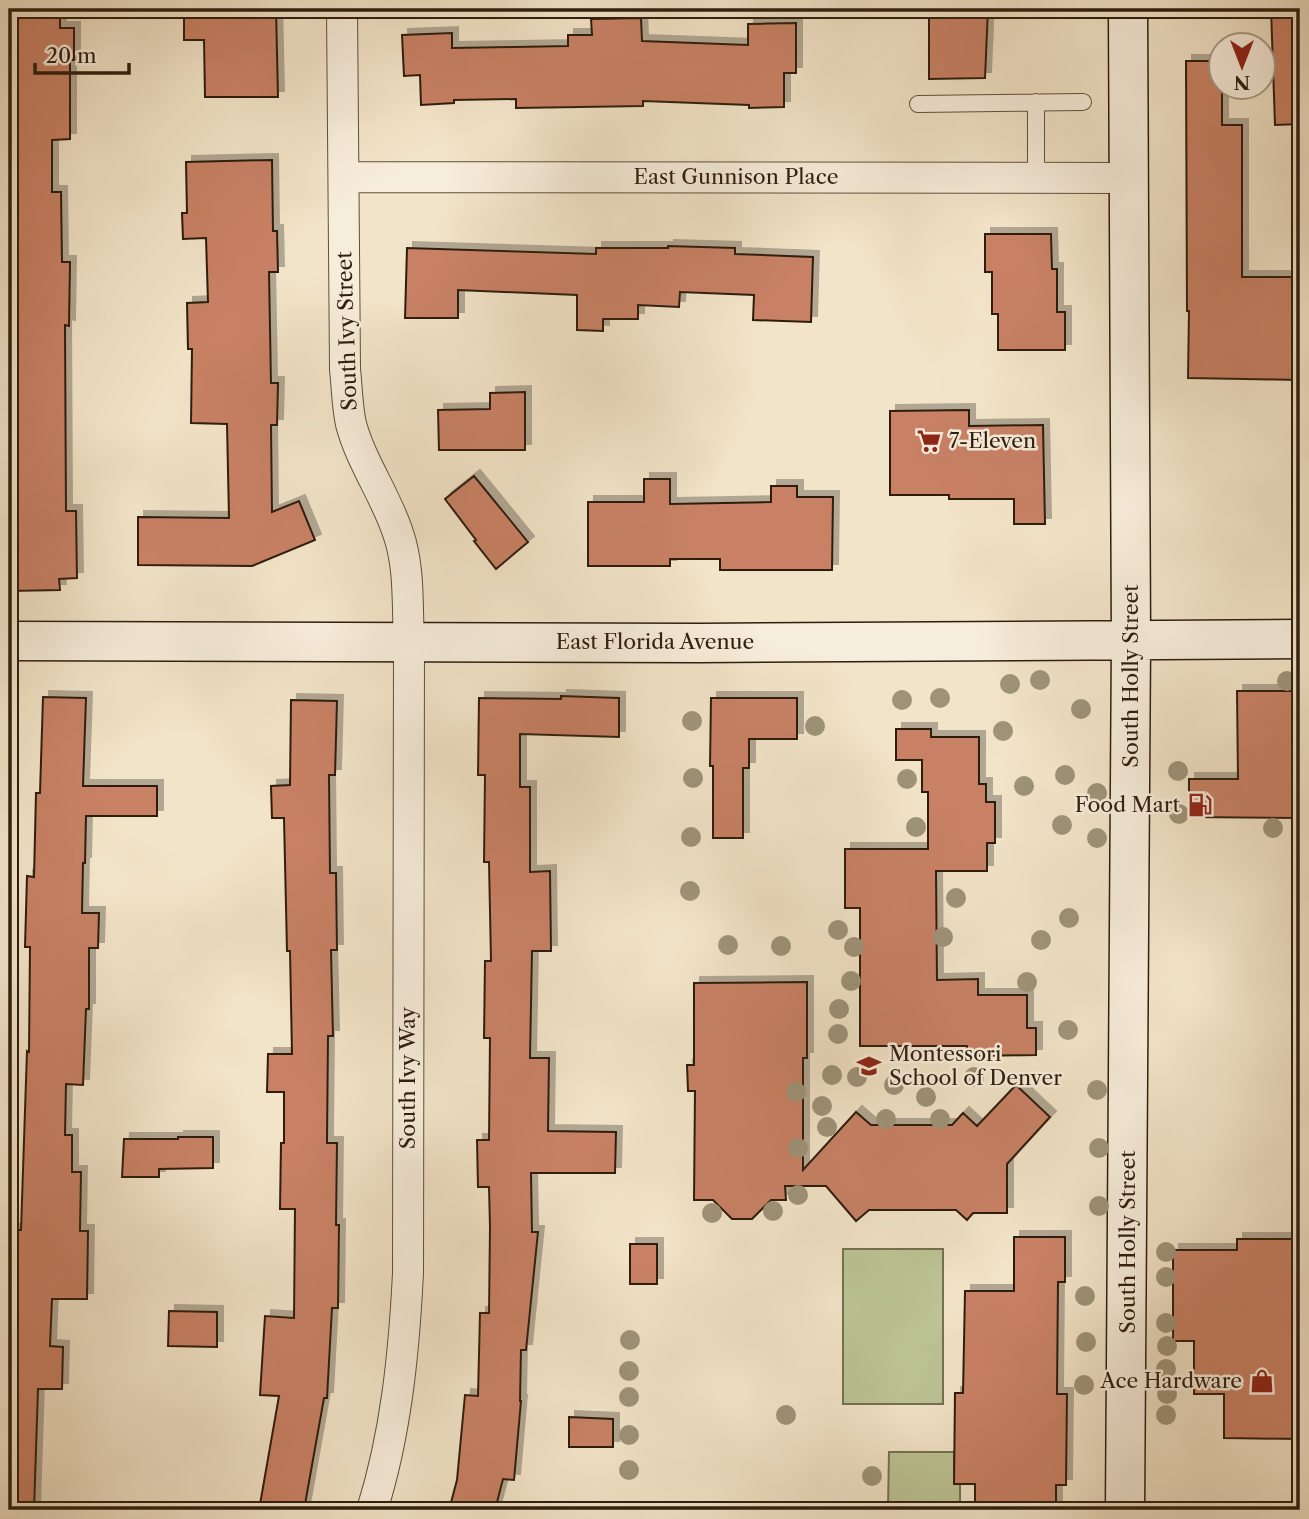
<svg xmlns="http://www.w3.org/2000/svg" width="1309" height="1519" font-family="'Libre Caslon Text',serif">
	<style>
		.green { fill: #bcc495; stroke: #757152; stroke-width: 2 }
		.building { fill: #c88165; stroke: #2e1e0e; stroke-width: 2; filter: url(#shadow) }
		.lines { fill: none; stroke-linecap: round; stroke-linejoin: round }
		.lane-casing { stroke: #5f503c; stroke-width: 18 }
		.street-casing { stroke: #5f503c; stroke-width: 32 }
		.secondary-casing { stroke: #2e1e0e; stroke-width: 41 }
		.lane { stroke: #f7eddb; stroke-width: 16 }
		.street { stroke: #f7eddb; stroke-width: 30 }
		.secondary { stroke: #f7eddb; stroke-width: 38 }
		.tree { fill: #9e9378 }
		.labels { text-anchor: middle; stroke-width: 5; stroke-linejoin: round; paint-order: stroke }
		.street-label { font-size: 21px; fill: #2e1e0e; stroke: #f7eddb }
		.poi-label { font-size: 21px; fill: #2e1e0e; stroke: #f7eddb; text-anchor: start }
	</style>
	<defs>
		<filter id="shadow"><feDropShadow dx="6" dy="-6" stdDeviation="0" flood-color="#0004"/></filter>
	</defs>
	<rect width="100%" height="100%" fill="#f2e4c8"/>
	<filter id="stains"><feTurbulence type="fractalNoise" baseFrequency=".00286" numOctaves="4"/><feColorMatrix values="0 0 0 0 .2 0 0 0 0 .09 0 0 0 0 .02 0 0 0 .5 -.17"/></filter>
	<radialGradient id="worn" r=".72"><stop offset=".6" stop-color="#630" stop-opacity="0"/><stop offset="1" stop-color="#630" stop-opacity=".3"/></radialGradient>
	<path class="green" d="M 843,1249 L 943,1249 L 943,1404 L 843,1404 Z
		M 889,1452 L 954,1452 L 954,1484 L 960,1484 L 960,1508 L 888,1508 Z"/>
	<path class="building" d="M 9,9 L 60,9 L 60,28 L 74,28 L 74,60 L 70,60 L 70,139 L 52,140 L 52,192 L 61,192 L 62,262 L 70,262 L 69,326 L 65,325 L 66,511 L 76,511 L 77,578 L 59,579 L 60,590 L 9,591 Z
		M 191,9 L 276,9 L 278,97 L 205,97 L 204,40 L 184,40 L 184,11 L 191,11 Z
		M 929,9 L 988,9 L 985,78 L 929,79 Z
		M 1271,9 L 1300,9 L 1300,124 L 1275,125 Z
		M 641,18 L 642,41 L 748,45 L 748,24 L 796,23 L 796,73 L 784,73 L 784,107 L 749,108 L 749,105 L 643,101 L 643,106 L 516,108 L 516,99 L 454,100 L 454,103 L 421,105 L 420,75 L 404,76 L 402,35 L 452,33 L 452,48 L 568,46 L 568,35 L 592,35 L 591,19 Z
		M 1186,61 L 1222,61 L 1222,125 L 1242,125 L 1242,277 L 1300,277 L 1300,380 L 1188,378 L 1189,311 L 1187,311 Z
		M 272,160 L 273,231 L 277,231 L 278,272 L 269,272 L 271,383 L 278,383 L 277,425 L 271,425 L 272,512 L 299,501 L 315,540 L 252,566 L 138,565 L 138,517 L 229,518 L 227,424 L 191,423 L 192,349 L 188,349 L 187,303 L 208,302 L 206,238 L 183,239 L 182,213 L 187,213 L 186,162 Z
		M 985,234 L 1051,234 L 1052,269 L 1057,269 L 1057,312 L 1065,312 L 1065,350 L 998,350 L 998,314 L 992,314 L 992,272 L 985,272 Z
		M 668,246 L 735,248 L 735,254 L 813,257 L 811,322 L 753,320 L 754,295 L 680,292 L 679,307 L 638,305 L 638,319 L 603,319 L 603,331 L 577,330 L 577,295 L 458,290 L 458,318 L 405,318 L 407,248 L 596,254 L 596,248 L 668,248 Z
		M 525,392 L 525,450 L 439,450 L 438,410 L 490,409 L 490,393 Z
		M 969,410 L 969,426 L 1043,425 L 1045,524 L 1014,524 L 1014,499 L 949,499 L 949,495 L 890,495 L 890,411 Z
		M 474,476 L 528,542 L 496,569 L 474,541 L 476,540 L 445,499 Z
		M 644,479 L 670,479 L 670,504 L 771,502 L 771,486 L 797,486 L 797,497 L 833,497 L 832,570 L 720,570 L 720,559 L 670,559 L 670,566 L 588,566 L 588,502 L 644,502 Z
		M 1237,691 L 1300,691 L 1300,818 L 1189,817 L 1189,779 L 1238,779 Z
		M 561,696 L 619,698 L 619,737 L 520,734 L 520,787 L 530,787 L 530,872 L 550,871 L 551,951 L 532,951 L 530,1058 L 549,1058 L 548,1131 L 616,1132 L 615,1173 L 531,1173 L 532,1232 L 538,1232 L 526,1350 L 521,1350 L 520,1401 L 521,1401 L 514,1480 L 503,1479 L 495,1510 L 449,1510 L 457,1480 L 465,1395 L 478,1396 L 480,1313 L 489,1313 L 490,1227 L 489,1187 L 478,1187 L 477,1140 L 489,1140 L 490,1038 L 484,1038 L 485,961 L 491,961 L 489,862 L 484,862 L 485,775 L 478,775 L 479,698 L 561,699 Z
		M 43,697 L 86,698 L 83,786 L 157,786 L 157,816 L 86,816 L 85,863 L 83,863 L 82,913 L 99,913 L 98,948 L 89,948 L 89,1009 L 86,1009 L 83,1085 L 66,1084 L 65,1135 L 72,1135 L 72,1172 L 81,1172 L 80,1231 L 88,1231 L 87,1299 L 52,1299 L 50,1346 L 63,1347 L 62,1389 L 38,1389 L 34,1510 L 9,1510 L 9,1310 L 10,1310 L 12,1230 L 21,1230 L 27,1051 L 29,1052 L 30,947 L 25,947 L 27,876 L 34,877 L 36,793 L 40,793 Z
		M 711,698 L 797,698 L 797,739 L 749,739 L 749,768 L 743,768 L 743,838 L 713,838 L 713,766 L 710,766 Z
		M 291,700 L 337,701 L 335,775 L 329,775 L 330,873 L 336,873 L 337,950 L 331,950 L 333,1036 L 328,1036 L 327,1143 L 337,1143 L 336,1225 L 339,1225 L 338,1308 L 332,1308 L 327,1398 L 324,1398 L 304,1510 L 259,1510 L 279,1396 L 260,1395 L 265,1316 L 294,1318 L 295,1209 L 280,1209 L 281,1143 L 284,1143 L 284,1092 L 267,1092 L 268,1054 L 292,1054 L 290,951 L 287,951 L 284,818 L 272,818 L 271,786 L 290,785 Z
		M 896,729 L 931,729 L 931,737 L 979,737 L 979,784 L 986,784 L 986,802 L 995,802 L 995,843 L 987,843 L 987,871 L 936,871 L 937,980 L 978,979 L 978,995 L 1027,995 L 1027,1028 L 1036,1028 L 1036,1055 L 967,1056 L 967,1046 L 860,1046 L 860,908 L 845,908 L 845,849 L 928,849 L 928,792 L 922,792 L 922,760 L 896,760 Z
		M 807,982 L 807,1058 L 803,1058 L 803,1170 L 856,1112 L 871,1125 L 952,1125 L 963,1113 L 977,1126 L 1016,1085 L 1050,1117 L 1007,1164 L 1007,1213 L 973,1213 L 967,1220 L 956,1210 L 869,1210 L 856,1221 L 826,1186 L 785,1186 L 786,1200 L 771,1200 L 752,1219 L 732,1219 L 713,1200 L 694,1200 L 695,1091 L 688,1091 L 687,1065 L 694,1065 L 694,983 Z
		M 178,1137 L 213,1137 L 213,1168 L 159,1169 L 159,1177 L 122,1177 L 124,1139 L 178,1139 Z
		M 1014,1237 L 1065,1237 L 1065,1282 L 1058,1282 L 1057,1394 L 1067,1394 L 1066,1485 L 1056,1485 L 1056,1506 L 975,1506 L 975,1484 L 954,1484 L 955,1393 L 963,1393 L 965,1291 L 1014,1291 Z
		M 1237,1239 L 1300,1239 L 1300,1439 L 1224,1438 L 1224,1394 L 1194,1394 L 1194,1341 L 1173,1341 L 1173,1250 L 1237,1250 Z
		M 630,1244 L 657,1244 L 657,1284 L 630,1284 Z
		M 169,1311 L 217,1312 L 217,1347 L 168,1346 Z
		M 569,1417 L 613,1419 L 613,1447 L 569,1447 Z"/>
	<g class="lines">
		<g class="lane-casing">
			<path id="lane" d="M 1036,102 L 1036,177
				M 918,104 L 1083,102"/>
		</g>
		<g class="street-casing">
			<path id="street" d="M 342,9 L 345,369 C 347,387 347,406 351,424 C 361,462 386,496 398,533 C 410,567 407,606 409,642 L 408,1273 C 404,1353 396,1434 372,1510
				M 344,177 L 1129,178"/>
		</g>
		<g class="secondary-casing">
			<path id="secondary" d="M 9,641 L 700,643 L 1300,639
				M 1125,1510 L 1131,640 L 1128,9"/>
		</g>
		<use href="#lane" class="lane"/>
		<use href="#street" class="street"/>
		<use href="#secondary" class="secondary"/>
	</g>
	<g class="tree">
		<circle cx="1040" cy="680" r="10"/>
		<circle cx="1287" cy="681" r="10"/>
		<circle cx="1010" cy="684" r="10"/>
		<circle cx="940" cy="698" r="10"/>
		<circle cx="902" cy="700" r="10"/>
		<circle cx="1081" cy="709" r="10"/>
		<circle cx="692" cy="721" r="10"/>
		<circle cx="815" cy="726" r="10"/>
		<circle cx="1003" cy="731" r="10"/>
		<circle cx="1178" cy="771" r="10"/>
		<circle cx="1065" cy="775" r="10"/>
		<circle cx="693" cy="778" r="10"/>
		<circle cx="907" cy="779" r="10"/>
		<circle cx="1024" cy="786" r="10"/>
		<circle cx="1097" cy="793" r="10"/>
		<circle cx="1179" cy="814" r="10"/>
		<circle cx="1062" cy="825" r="10"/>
		<circle cx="916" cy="827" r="10"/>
		<circle cx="1273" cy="828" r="10"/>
		<circle cx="691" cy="837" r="10"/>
		<circle cx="1097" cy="838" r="10"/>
		<circle cx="690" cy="891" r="10"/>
		<circle cx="956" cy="898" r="10"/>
		<circle cx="1069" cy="918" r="10"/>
		<circle cx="838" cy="930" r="10"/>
		<circle cx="943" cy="937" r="10"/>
		<circle cx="1041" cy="940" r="10"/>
		<circle cx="728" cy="945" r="10"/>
		<circle cx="781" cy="946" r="10"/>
		<circle cx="854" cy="947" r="10"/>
		<circle cx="851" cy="981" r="10"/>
		<circle cx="1027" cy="982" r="10"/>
		<circle cx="839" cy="1009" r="10"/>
		<circle cx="1068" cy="1030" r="10"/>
		<circle cx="838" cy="1034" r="10"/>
		<circle cx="832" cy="1075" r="10"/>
		<circle cx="857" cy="1077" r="10"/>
		<circle cx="974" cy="1077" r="10"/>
		<circle cx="894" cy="1085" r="10"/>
		<circle cx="1097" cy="1090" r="10"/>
		<circle cx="796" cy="1092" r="10"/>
		<circle cx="926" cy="1097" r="10"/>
		<circle cx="822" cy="1106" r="10"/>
		<circle cx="886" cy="1119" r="10"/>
		<circle cx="940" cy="1119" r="10"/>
		<circle cx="827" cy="1127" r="10"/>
		<circle cx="798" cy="1148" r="10"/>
		<circle cx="1099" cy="1148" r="10"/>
		<circle cx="798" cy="1195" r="10"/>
		<circle cx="1099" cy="1206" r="10"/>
		<circle cx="773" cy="1211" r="10"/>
		<circle cx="712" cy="1213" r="10"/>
		<circle cx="1166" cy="1252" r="10"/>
		<circle cx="1166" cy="1277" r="10"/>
		<circle cx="1085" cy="1296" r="10"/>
		<circle cx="1166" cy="1323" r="10"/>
		<circle cx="630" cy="1340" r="10"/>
		<circle cx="1086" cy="1342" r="10"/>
		<circle cx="1167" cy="1346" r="10"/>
		<circle cx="1166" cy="1369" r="10"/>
		<circle cx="629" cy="1371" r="10"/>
		<circle cx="1084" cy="1385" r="10"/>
		<circle cx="1167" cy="1394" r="10"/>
		<circle cx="629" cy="1397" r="10"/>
		<circle cx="786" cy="1415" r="10"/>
		<circle cx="1166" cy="1415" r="10"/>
		<circle cx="629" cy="1435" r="10"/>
		<circle cx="629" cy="1470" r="10"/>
		<circle cx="872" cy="1476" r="10"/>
	</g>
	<defs>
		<g id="supermarket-bare" transform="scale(1.89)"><path d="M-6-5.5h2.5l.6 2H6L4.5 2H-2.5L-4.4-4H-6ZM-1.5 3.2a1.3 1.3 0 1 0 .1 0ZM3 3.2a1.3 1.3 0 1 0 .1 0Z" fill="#8f2418" stroke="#f7eddb" stroke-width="2.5" paint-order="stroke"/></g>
		<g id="fuel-bare" transform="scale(1.89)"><path d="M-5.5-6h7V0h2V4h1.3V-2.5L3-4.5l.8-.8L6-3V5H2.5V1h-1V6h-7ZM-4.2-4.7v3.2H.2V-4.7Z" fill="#8f2418" stroke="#f7eddb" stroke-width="2.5" paint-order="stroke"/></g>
		<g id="school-bare" transform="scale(1.89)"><path d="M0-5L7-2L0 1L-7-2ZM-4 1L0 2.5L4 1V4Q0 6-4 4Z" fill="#8f2418" stroke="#f7eddb" stroke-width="2.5" paint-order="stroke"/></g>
		<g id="shop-bare" transform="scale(1.89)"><path d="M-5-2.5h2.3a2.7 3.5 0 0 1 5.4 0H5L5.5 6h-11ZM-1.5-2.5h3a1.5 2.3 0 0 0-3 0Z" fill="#8f2418" stroke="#f7eddb" stroke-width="2.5" paint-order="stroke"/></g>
	</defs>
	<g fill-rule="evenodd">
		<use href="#supermarket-bare" x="929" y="441"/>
		<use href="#fuel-bare" x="1200" y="805"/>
		<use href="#school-bare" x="869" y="1066"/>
		<use href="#shop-bare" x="1262" y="1381"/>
	</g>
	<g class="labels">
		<g class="street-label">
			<text x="736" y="184">East Gunnison Place</text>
			<text transform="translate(347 331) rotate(-92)" y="7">South Ivy Street</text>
			<text x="655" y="649">East Florida Avenue</text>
			<text transform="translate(1131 676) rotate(-90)" y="7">South Holly Street</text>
			<text transform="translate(408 1078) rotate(-90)" y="7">South Ivy Way</text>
			<text transform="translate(1128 1242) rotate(-90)" y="7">South Holly Street</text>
		</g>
		<g class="poi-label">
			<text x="949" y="448">7-Eleven</text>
			<text x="1180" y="812" text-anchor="end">Food Mart</text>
			<text x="889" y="1061">Montessori<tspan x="889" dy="24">School of Denver</tspan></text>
			<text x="1242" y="1388" text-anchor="end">Ace Hardware</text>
		</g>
	</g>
	<rect width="1309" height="1519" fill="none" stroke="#f2e4c8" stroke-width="35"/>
	<rect x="10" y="10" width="1288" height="1498" fill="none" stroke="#2e1e0e" stroke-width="3.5"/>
	<rect x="18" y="18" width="1274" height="1484" fill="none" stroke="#2e1e0e" stroke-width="2"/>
	<g transform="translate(1242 66) rotate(180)"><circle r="33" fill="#f7eddb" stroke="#a79a89" stroke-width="2"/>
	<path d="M0-5L12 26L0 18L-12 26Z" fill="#8f2418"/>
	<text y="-10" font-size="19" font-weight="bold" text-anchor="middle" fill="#2e1e0e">N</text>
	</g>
	<path d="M35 63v10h94v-10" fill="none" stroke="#2e1e0e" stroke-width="3.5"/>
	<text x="46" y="63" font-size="21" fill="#2e1e0e" stroke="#f7eddb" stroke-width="5" paint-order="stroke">20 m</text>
	<rect width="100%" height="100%" filter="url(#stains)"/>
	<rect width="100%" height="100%" fill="url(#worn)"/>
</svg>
